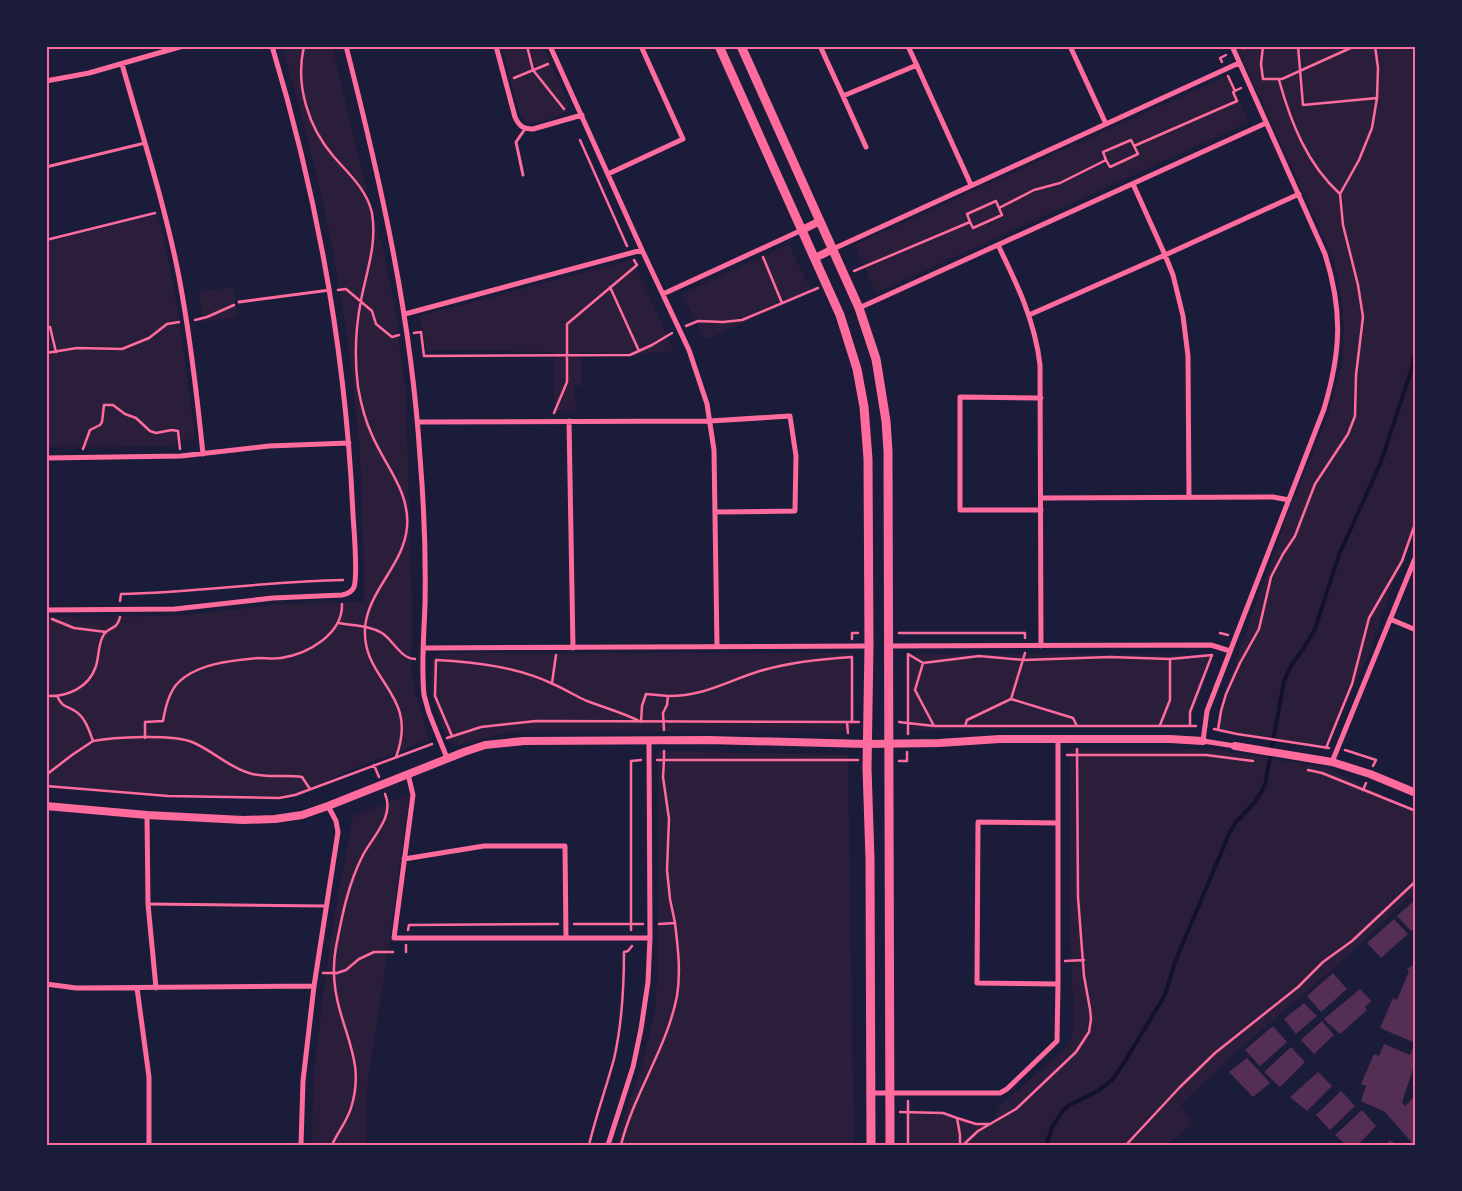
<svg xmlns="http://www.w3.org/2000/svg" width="1462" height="1191" font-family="Quicksand,sans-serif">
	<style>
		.green { fill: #2a1e3b }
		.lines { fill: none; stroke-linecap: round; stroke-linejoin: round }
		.stream { stroke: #12122b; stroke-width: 4 }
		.building { fill: #542f53 }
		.path { stroke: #ff6b9d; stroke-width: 2.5 }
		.service { stroke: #ff6b9d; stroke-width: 3 }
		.minor { stroke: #ff6b9d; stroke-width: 5 }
		.tertiary { stroke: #ff6b9d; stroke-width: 8 }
		.secondary { stroke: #ff6b9d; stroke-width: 9 }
		.neatline { fill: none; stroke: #ff6b9d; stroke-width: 2 }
	</style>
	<rect width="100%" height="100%" fill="#1b1b3a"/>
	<path class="green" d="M 282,46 L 332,46 L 368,195 L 383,250 L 397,316 L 398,335 L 406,393 L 412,611 L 411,670 L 416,696 L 429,740 L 355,768 L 295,795 L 279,798 L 168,796 L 46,786 L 46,617 L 158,616 L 196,614 L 281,604 L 364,602 C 363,549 363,496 359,443 C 348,308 321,175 282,46 Z
		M 501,46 L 543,46 L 567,100 C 568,104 569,108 566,112 C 563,116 534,125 528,123 C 524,122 522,118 520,115 Z
		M 1236,46 L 1416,46 L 1416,518 L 1367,659 L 1325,744 L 1308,745 L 1214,729 L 1239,652 L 1287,516 L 1327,418 L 1343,360 L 1344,329 L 1340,289 L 1333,258 Z
		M 1228,75 L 1249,122 L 876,293 L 854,245 Z
		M 158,214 L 172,277 L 180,325 L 195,438 L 177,442 L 174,445 L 126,447 L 46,447 L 46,242 Z
		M 789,244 L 812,292 L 705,340 L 682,294 Z
		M 631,260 L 635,265 L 674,351 L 630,355 L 581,352 L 581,386 L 574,386 L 576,411 L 555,411 L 553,352 L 440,350 L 427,352 L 419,316 Z
		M 233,287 L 237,318 L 203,322 L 198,292 Z
		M 439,653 L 853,653 L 854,722 L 848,731 L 528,731 L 502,733 L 459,746 L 448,742 L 431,693 L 432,662 L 433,658 Z
		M 908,654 L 1212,655 L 1190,725 L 911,730 Z
		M 1070,749 L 1213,749 L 1327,768 L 1416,812 L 1416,890 L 1351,953 L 1243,1046 L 1181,1104 L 1193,1124 L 1166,1145 L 908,1145 L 908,1112 L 943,1113 L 976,1124 L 992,1124 L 1000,1106 L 1068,1046 L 1074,1028 L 1069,905 Z
		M 658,751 L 848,755 L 854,1145 L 617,1145 L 623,1120 L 642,1064 L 655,1011 L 658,957 Z
		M 409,794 L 388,950 L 367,1087 L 366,1145 L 312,1145 L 313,1082 L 324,987 L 336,906 L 353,816 Z"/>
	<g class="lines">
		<path class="stream" d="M 1046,1145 L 1053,1126 L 1062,1112 L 1069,1105 L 1098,1091 L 1112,1080 L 1122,1066 L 1165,995 L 1175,962 L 1229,834 L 1236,822 L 1256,801 L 1265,785 L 1284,681 L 1291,666 L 1307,643 L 1315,629 L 1339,555 L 1381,462 L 1412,368 L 1416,348"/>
	</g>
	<path class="building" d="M 1416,899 L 1416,927 L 1411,931 L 1397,916 Z
		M 1394,919 L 1408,934 L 1381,958 L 1367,943 Z
		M 1416,963 L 1416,1060 L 1402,1102 L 1405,1106 L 1416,1095 L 1416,1145 L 1414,1145 L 1385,1112 L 1361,1101 L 1366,1086 L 1361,1084 L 1374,1054 L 1379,1056 L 1384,1044 L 1410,1055 L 1415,1043 L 1380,1028 L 1393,998 L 1397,1000 L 1409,971 L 1407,969 Z
		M 1333,973 L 1347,989 L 1321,1012 L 1307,996 Z
		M 1360,989 L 1371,1001 L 1365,1007 L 1367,1010 L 1340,1034 L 1324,1019 Z
		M 1304,1003 L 1317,1016 L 1296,1034 L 1284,1019 Z
		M 1322,1021 L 1334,1035 L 1314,1054 L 1301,1040 Z
		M 1273,1026 L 1287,1042 L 1260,1066 L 1245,1050 Z
		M 1291,1047 L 1305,1062 L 1280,1087 L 1264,1072 Z
		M 1247,1058 L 1270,1083 L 1253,1097 L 1229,1072 Z
		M 1318,1072 L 1332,1086 L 1307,1111 L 1290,1097 Z
		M 1341,1091 L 1355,1106 L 1330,1130 L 1316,1115 Z
		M 1362,1110 L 1376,1126 L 1358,1145 L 1346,1145 L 1335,1135 Z
		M 1389,1140 L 1399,1145 L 1387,1145 Z"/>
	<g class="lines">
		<path class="path" d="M 304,46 C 295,85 308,127 334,157 C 349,174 367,190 372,213 C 377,244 367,270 361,300 C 355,331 354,356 358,387 C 361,404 365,420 372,435 C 385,466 410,491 407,527 C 404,565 368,590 365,628 C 362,682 420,693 396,757
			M 527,46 L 533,70 L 564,109
			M 1263,46 L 1261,64 L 1263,79 L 1282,79 L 1355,46
			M 1298,46 L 1303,105 L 1377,98
			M 1243,48 L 1263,47
			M 1222,62 L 1220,58 L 1226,55
			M 1228,76 L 1235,91
			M 514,78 L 548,64
			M 1279,80 C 1291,123 1307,164 1340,194
			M 580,140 L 627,246
			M 1134,146 L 1237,101 L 1233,92 L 1241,88
			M 999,208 L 1034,190 L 1060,183 L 1106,160 L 1103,152 L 1131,140 L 1138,154 L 1110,167 L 1106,160
			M 46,240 L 155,213
			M 763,257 L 782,303
			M 854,271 L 970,222 L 967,214 L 996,201 L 1002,215 L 973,228 L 970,222
			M 610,287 L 639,351
			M 338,290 L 346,289 L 372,311 L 376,324 L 392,337 L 399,335
			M 195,320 L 207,317 L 234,305
			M 686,326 L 698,321 L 723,322 L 742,320 L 818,288
			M 50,327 L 56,352
			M 414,333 L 421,332 L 424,356 L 630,355 L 652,345 L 672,333
			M 46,353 L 77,348 L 122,349 L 149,338 L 167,324 L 179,322
			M 554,413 L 567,382 L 567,324 L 637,265 L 634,260
			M 83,449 L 90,430 L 100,425 L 102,422 L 104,405 L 113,405 L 125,414 L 136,418 L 150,431 L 156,433 L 172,430 L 178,431 L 180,449
			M 120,601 L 121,594 C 195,593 268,581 343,580
			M 52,619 L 74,628 L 106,632
			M 339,623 C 353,626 369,625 382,633 C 393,640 401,659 415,659
			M 899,633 L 1025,633 L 1025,638
			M 1220,633 L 1228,635
			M 852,639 L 852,633 L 858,633
			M 1170,659 L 1212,655 L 1190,712 L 1190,725
			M 923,663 L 979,656 L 1024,660 L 1110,657 L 1170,659 L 1170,700 L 1160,725
			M 552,683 L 556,655
			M 46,696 C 67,697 89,688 96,666 C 99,657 98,645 103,636 C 108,626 117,631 120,617
			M 668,696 C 705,696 727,681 760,671 C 790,662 820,659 852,657 L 852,722
			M 1011,699 L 1073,718 L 1077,726
			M 847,722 L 848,733
			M 899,722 L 934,726 L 1196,726
			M 965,726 L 967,720 L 1011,699 L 1025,653
			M 1214,729 L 1237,734 L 1329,748
			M 1218,730 L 1221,711 L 1226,694 L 1240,663 L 1259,629 L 1271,577 L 1283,554 L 1295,536 L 1315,484 L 1348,434 L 1355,416 L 1356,375 L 1363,317 L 1358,285 L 1343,225 L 1340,194 L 1359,160 L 1372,128 L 1377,98 L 1378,68 L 1375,46
			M 908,734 L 908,654 L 923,663 L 915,690 L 934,726
			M 452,736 L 435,696 L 436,660 C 476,662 517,667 553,684 C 565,689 575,696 587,701 C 605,708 624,713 641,722 L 642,706 L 646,694 L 668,696 L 667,705 L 663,713 L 664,730
			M 145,738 L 145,722 L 163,721 C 165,709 168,695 176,685 C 194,664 232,660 258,658 C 266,658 274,659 281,658 C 308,654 343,634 342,604
			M 447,738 L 481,727 L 536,721 L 859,722
			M 93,741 C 113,737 173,734 192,742 C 212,750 228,767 249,773 C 267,779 284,774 302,777 L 310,789
			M 1326,748 L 1352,684 L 1369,618 L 1402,561 L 1416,521
			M 1345,750 L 1376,760 L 1373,766
			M 1067,755 L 1206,755 L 1253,761
			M 657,760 L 664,760 L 664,751
			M 899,761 L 907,761 L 907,752
			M 374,765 L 379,777
			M 1308,770 L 1322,773 L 1416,811
			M 46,775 L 72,755 L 93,741 C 89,730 85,717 75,711 C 65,705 63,708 57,696
			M 46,786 L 168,796 L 279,798 L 295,795 L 432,744
			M 1363,790 L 1366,783
			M 574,924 L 643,924
			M 659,924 L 675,923 L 670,899 L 667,870 L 669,819 L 663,777 L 664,760 L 858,760
			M 408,930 L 409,925 L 558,924
			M 631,930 L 631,761 L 641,760
			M 406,952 L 406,945
			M 1065,961 L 1084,960
			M 323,973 L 337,973 L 346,970 L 359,959 L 374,952 L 393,952
			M 908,1101 L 908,1145
			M 900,1112 L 943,1113 L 957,1118
			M 332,1145 C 338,1132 347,1121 351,1108 C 363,1070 350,1046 340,1011 C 334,990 332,968 336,947 C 342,916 348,884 363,855 C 373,836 395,816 385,794
			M 589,1145 C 596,1116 606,1088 614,1059 C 622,1024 624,988 624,952 L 628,951 L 632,946
			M 621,1145 C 634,1093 667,1048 677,996 C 681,972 678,948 675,923
			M 960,1145 L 960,1135 L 957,1118 L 976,1124 L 990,1124
			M 963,1145 L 978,1131 L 1016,1109 L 1076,1052 L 1089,1032 L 1091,1019 L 1090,1009 L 1084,976 L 1078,897 L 1077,749
			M 1126,1145 L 1180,1087 L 1215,1053 L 1298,987 L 1323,962 L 1352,941 L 1416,881"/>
		<path class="service" d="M 46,167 L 145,143
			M 523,175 L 516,142 L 525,129
			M 239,302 L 330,290
			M 149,904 L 325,906"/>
		<path class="minor" d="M 346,46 C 381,183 411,316 420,457 C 424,506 426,556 425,604 C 424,635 421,665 424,695 L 429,713 L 447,758
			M 496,46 L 515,117 C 519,126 523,129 533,129 L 582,115
			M 550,46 L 642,250 L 689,350 L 707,404 L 714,450 L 717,646
			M 820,46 L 843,96 L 917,65
			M 908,46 L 971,185
			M 1070,46 L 1106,124
			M 1232,46 L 1325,254 C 1343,311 1341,352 1324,409 L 1207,711 L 1203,741 L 1235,746
			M 122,64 C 142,135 165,205 179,277 C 190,335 197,395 203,454
			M 46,81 L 89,73 L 183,46
			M 843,96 L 866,147
			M 608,174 L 683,139 L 641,46
			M 1133,184 L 1165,255 L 1173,275 L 1183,316 L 1188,356 L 1189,497
			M 998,245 C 1017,284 1035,321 1040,365 L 1041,646
			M 833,249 L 1239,63
			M 663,294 L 802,230
			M 859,308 L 1266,123
			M 405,314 L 642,250
			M 1029,315 L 1165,255 L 1299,194
			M 569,421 L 573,648
			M 418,422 L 710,421 L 790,416 L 796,456 L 795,511 L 716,512
			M 46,458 L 181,456 L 269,446 L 349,443
			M 1041,498 L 1273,497 L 1289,500
			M 1041,510 L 960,510 L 960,397 L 1041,398
			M 46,610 L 175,609 L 273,598 L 342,595 C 347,594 352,592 354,587 C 358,575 354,530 353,515 C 346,355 318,199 272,46
			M 1390,619 L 1416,630
			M 889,646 L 1211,645 L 1230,651
			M 424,648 L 869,646
			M 1332,762 L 1416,556
			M 408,774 L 413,795 L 394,938 L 650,938
			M 147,815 L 148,904 L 156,988
			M 1058,823 L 978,822 L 977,983 L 1058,984
			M 404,859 L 484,846 L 565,846 L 566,938
			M 46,984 L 76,988 L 314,986
			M 137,988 L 149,1077 L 149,1145
			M 871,1093 L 1000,1093 L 1007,1089 L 1057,1041 L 1058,984 L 1058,738
			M 301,1145 L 303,1081 L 314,986 L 338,832 L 336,821 L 328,806
			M 608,1145 L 633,1067 L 641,1029 L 648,982 L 650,938 L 649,741"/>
		<path class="tertiary" d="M 802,230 L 820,221
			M 815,258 L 833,249
			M 1235,746 L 1332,762 L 1370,774 L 1416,793
			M 46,806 L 147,815 L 243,820 L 275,819 L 302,815 L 328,806 L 464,752 L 485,745 L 524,741 L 708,740 L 867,744 L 939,743 L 1000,739 L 1170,739 L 1203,741"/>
		<path class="secondary" d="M 719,46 L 840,315 L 857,369 L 864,407 L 868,459 L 869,646 L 867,768 L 870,859 L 871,1145
			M 741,46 L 859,308 L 876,359 L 886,421 L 888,451 L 890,1145"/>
	</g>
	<rect width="1462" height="1191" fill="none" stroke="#1b1b3a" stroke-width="95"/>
	<rect x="48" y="48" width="1366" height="1096" class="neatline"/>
</svg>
